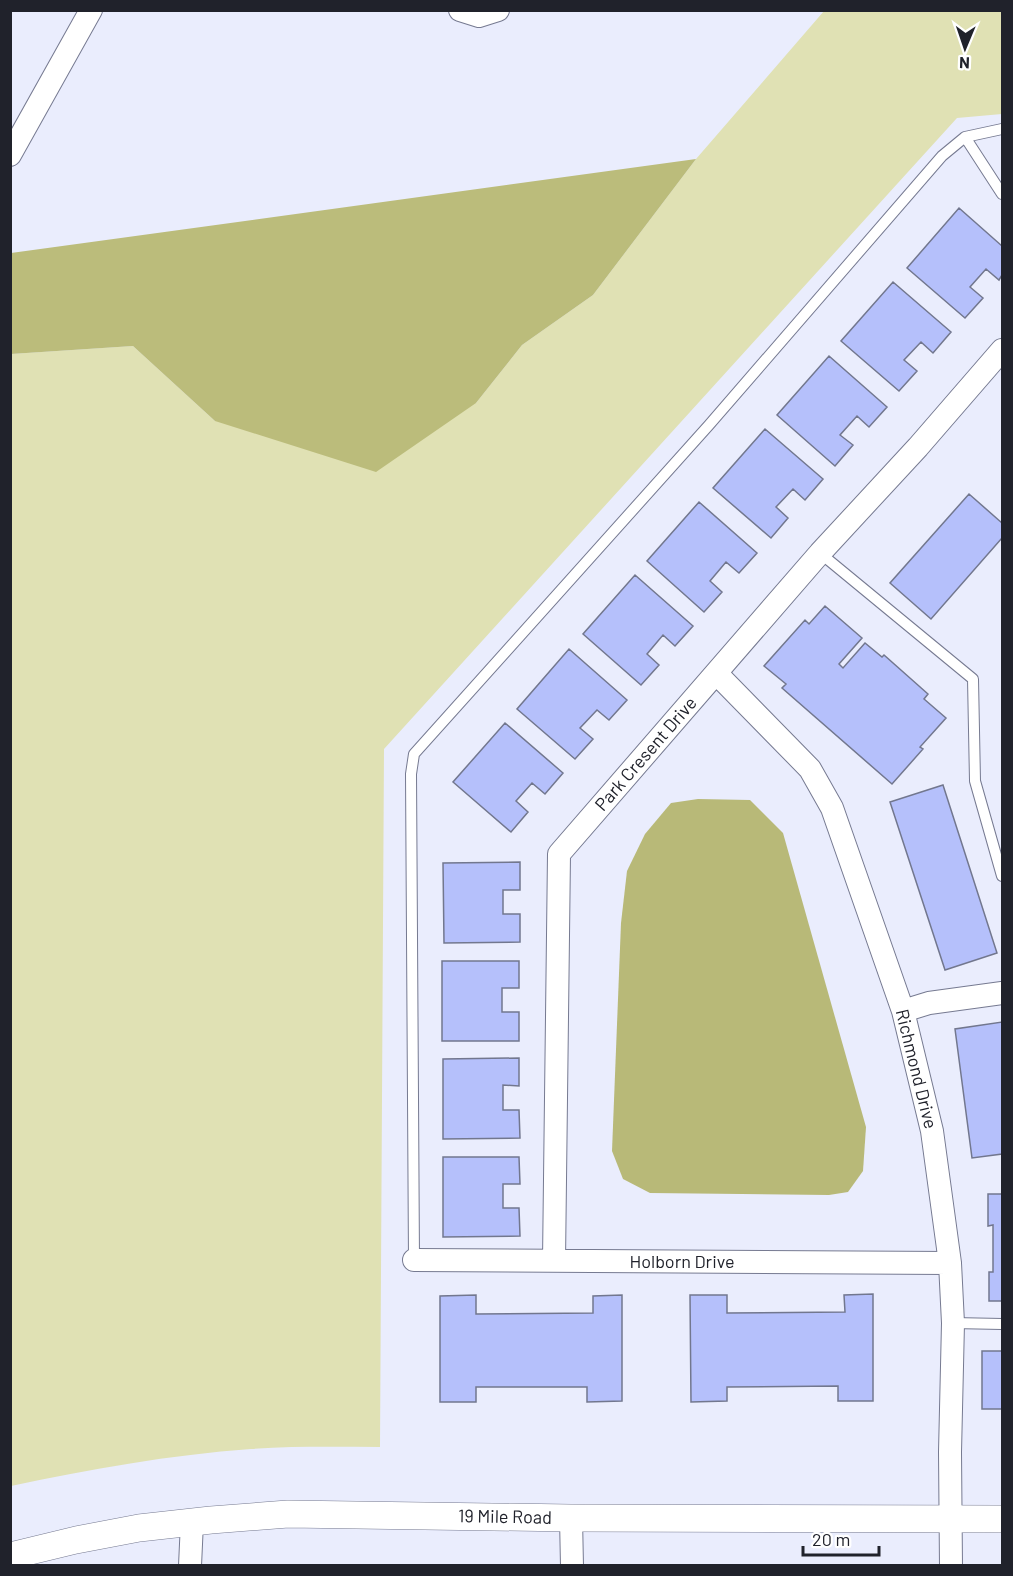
<svg xmlns="http://www.w3.org/2000/svg" width="1013" height="1576" font-family="Barlow,sans-serif">
	<style>
		.green { fill: #e0e1b4 }
		.forest { fill: #bbbc7b }
		.water { fill: #b8b978 }
		.building { fill: #b5c0fb; stroke: #72778e; stroke-width: 1.5 }
		.lines { fill: none; stroke-linecap: round; stroke-linejoin: round }
		.service-casing { stroke: #767a91; stroke-width: 12 }
		.minor-casing { stroke: #767a91; stroke-width: 24 }
		.tertiary-casing { stroke: #767a91; stroke-width: 28 }
		.service { stroke: #fff; stroke-width: 10 }
		.minor { stroke: #fff; stroke-width: 22 }
		.tertiary { stroke: #fff; stroke-width: 27 }
		.labels { text-anchor: middle; stroke-width: 4.5; stroke-linejoin: round; paint-order: stroke }
		.street-label { font-size: 18px; fill: #20222b; stroke: #fff }
	</style>
	<rect width="100%" height="100%" fill="#eaedfd"/>
	<path class="green" d="M 824,11 L 1002,11 L 1002,114 L 957,118 L 384,749 L 380,1447 C 337,1447 294,1446 251,1449 C 170,1455 90,1469 11,1486 L 11,354 L 133,346 L 215,421 L 476,403 L 522,345 L 593,295 L 696,159 Z"/>
	<path class="forest" d="M 696,159 L 593,295 L 522,345 L 476,403 L 376,472 L 215,421 L 133,346 L 11,354 L 11,253 Z"/>
	<path class="water" d="M 698,799 L 750,800 L 783,833 L 866,1127 L 863,1171 L 848,1192 L 829,1195 L 650,1193 L 623,1179 L 612,1151 L 621,923 L 627,871 L 645,834 L 671,803 Z"/>
	<path class="building" d="M 959,208 L 1002,246 L 1002,275 L 999,280 L 986,269 L 970,287 L 983,298 L 965,318 L 907,268 Z
		M 893,282 L 951,332 L 933,353 L 921,342 L 904,360 L 917,371 L 899,391 L 841,341 Z
		M 829,356 L 887,407 L 869,427 L 857,416 L 840,435 L 853,445 L 835,466 L 777,415 Z
		M 765,429 L 823,479 L 805,500 L 793,489 L 776,507 L 788,518 L 771,538 L 713,488 Z
		M 969,494 L 1002,523 L 1002,538 L 931,619 L 890,583 Z
		M 699,502 L 757,553 L 739,573 L 726,562 L 710,581 L 722,592 L 704,612 L 647,561 Z
		M 635,575 L 693,626 L 675,646 L 663,635 L 647,654 L 659,665 L 641,685 L 583,634 Z
		M 825,606 L 862,638 L 839,664 L 843,668 L 865,643 L 882,657 L 884,655 L 928,694 L 924,699 L 946,718 L 920,747 L 923,749 L 892,784 L 782,688 L 786,684 L 764,666 L 805,620 L 809,624 Z
		M 569,649 L 627,700 L 609,720 L 597,710 L 580,728 L 593,739 L 575,759 L 517,709 Z
		M 505,723 L 563,773 L 545,794 L 532,783 L 516,801 L 528,812 L 511,832 L 453,782 Z
		M 943,785 L 997,953 L 945,970 L 890,802 Z
		M 520,862 L 520,890 L 503,890 L 503,914 L 520,914 L 520,942 L 444,943 L 443,863 Z
		M 442,961 L 519,961 L 519,988 L 502,988 L 502,1012 L 519,1012 L 519,1041 L 442,1041 Z
		M 1002,1022 L 1002,1154 L 972,1158 L 955,1029 Z
		M 519,1058 L 519,1086 L 503,1085 L 503,1110 L 519,1110 L 520,1138 L 443,1139 L 443,1059 Z
		M 443,1157 L 519,1157 L 520,1184 L 503,1184 L 503,1208 L 519,1208 L 520,1236 L 443,1237 Z
		M 988,1194 L 1002,1194 L 1002,1301 L 989,1301 L 989,1272 L 993,1272 L 993,1225 L 988,1226 Z
		M 873,1294 L 873,1401 L 838,1401 L 838,1386 L 727,1387 L 727,1401 L 691,1402 L 690,1295 L 727,1295 L 727,1313 L 845,1312 L 844,1295 Z
		M 476,1295 L 476,1314 L 593,1313 L 593,1296 L 622,1295 L 622,1401 L 587,1402 L 587,1387 L 476,1387 L 476,1402 L 440,1402 L 440,1296 Z
		M 982,1351 L 1002,1351 L 1002,1409 L 982,1409 Z"/>
	<g class="lines">
		<g class="service-casing">
			<path id="service" d="M 965,137 L 1002,194
				M 820,553 L 973,679 L 975,781 L 1002,876
				M 414,1260 L 411,774 L 414,754 L 709,425 L 942,156 L 965,137 L 1002,129
				M 953,1323 L 1002,1324"/>
		</g>
		<g class="minor-casing">
			<path id="minor" d="M 460,10 L 479,16 L 498,10
				M 10,155 L 91,10
				M 716,673 L 810,769 L 832,808 L 903,1011 L 932,1131 L 950,1263 L 953,1323 L 950,1452 L 951,1566
				M 903,1011 L 929,1003 L 1002,993
				M 414,1260 L 950,1263
				M 554,1261 L 559,854 L 820,553 L 918,447 L 1002,350
				M 571,1518 L 572,1566
				M 190,1566 L 192,1522"/>
		</g>
		<g class="tertiary-casing">
			<path id="tertiary" d="M 10,1556 L 76,1540 L 139,1528 L 211,1520 L 288,1514 L 571,1518 L 1002,1519"/>
		</g>
		<use href="#service" class="service"/>
		<use href="#minor" class="minor"/>
		<use href="#tertiary" class="tertiary"/>
	</g>
	<g class="labels">
		<g class="street-label">
			<text transform="translate(646 754) rotate(-49)" y="6">Park Cresent Drive</text>
			<text transform="translate(916 1069) rotate(76)" y="6">Richmond Drive</text>
			<text x="682" y="1268">Holborn Drive</text>
			<text transform="translate(505 1517) rotate(1)" y="6">19 Mile Road</text>
		</g>
	</g>
	<rect width="1013" height="1576" fill="none" stroke="#20222b" stroke-width="24"/>
	<g transform="translate(965 48) rotate(182)" stroke="#ffffff" stroke-width="4.5" paint-order="stroke">
	<path d="M0-4.5L10 22L0 15L-10 22Z" fill="#20222b"/>
	<text y="-9" font-size="16" font-weight="bold" text-anchor="middle" fill="#20222b">N</text>
	</g>
	<path d="M803 1546v9h76v-9" fill="none" stroke="#20222b" stroke-width="3"/>
	<text x="812" y="1546" font-size="18" fill="#20222b" stroke="#ffffff" stroke-width="4.5" paint-order="stroke">20 m</text>
</svg>
